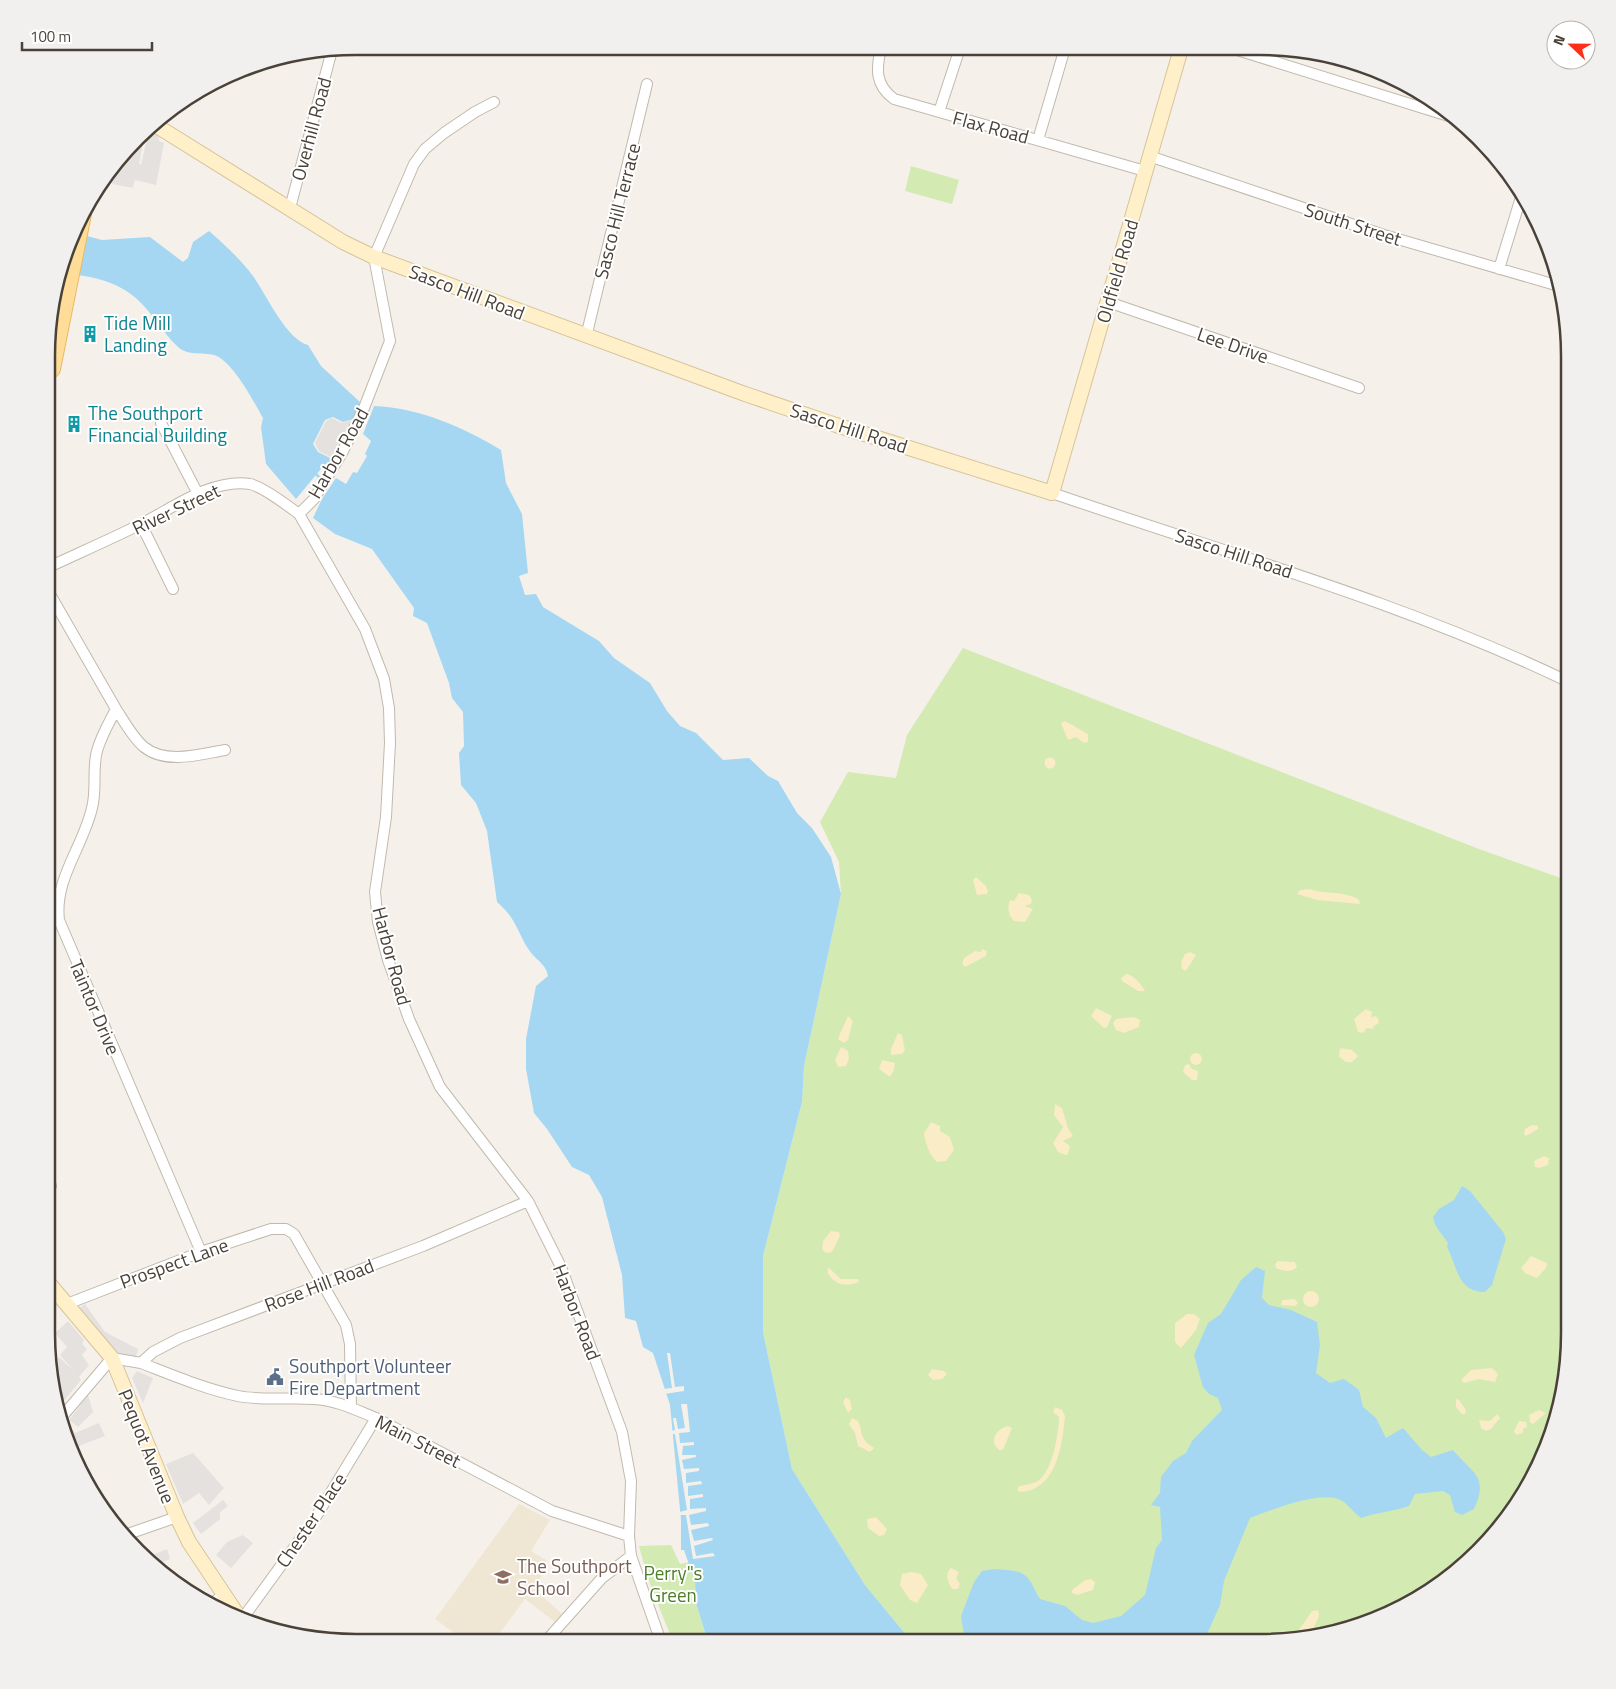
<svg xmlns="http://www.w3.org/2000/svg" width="1616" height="1689" font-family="'Titillium Web',sans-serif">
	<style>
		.education { fill: #efe6d4 }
		.green { fill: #d3eab2 }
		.sand { fill: #f9ecc6 }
		.parking { fill: #e4e1de }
		.water { fill: #a5d7f3 }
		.pier { fill: #f5f1ea }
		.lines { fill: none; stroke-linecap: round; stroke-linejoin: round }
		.stream { stroke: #a5d7f3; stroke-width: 2.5 }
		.street-casing { stroke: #c1b9ac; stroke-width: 12 }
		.secondary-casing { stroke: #d6c399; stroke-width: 16 }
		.primary-casing { stroke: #e8bb66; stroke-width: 18 }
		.street { stroke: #fff; stroke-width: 10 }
		.secondary { stroke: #fff0ca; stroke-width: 14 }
		.primary { stroke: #fd9; stroke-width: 16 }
		.labels { text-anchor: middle; stroke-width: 4; stroke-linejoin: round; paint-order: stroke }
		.street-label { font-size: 19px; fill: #4a4238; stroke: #fff }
		.culture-label { font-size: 19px; fill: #0d838f; stroke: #fff; text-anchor: start }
		.service-label { font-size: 19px; fill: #4e5e75; stroke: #fff; text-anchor: start }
		.education-label { font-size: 19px; fill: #785e54; stroke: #fff; text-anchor: start }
		.park-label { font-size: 19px; fill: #4c7e28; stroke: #fff }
		.rim { fill: none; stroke: #4a4238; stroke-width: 2.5 }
	</style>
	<rect width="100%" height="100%" fill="#f5f1ea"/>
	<path class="education" d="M 519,1504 L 550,1520 L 531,1551 L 546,1560 L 548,1566 L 533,1588 L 562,1614 L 555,1622 L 525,1599 L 493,1642 L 467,1642 L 435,1619 Z"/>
	<path class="green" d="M 911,166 L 959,180 L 952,204 L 905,191 Z
		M 963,648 L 1479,849 L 1569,881 L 1569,1353 L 1559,1413 L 1528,1488 L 1493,1537 L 1432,1590 L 1359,1626 L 1280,1642 L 912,1642 L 865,1585 L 792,1469 L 763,1332 L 763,1256 L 802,1102 L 804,1066 L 841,894 L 839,862 L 820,822 L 848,772 L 896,778 L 907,735 Z
		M 671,1545 L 680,1564 L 689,1562 L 695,1582 L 696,1603 L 708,1642 L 673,1642 L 648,1579 L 639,1546 Z"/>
	<path class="sand" d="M 1065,721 L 1088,734 L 1088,742 L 1084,743 L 1076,737 L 1068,740 L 1061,723 Z
		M1044.5 763a5.5 5.5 0 1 1 11 0a5.5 5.5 0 1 1-11 0Z
		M 976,877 L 986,886 L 988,891 L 987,894 L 977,895 L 973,880 Z
		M 1310,889 C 1326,895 1345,890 1359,900 L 1360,904 L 1317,900 L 1297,894 L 1300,890 Z
		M 1019,893 L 1029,895 L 1032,900 L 1031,904 L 1024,906 L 1033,909 L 1025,922 L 1014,921 C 1008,915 1007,907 1010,900 L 1014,901 Z
		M 982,949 L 987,951 L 986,956 L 965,967 L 962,964 L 964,958 L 975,951 L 981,952 Z
		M 1190,952 L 1196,955 L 1186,971 L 1182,969 L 1181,962 L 1185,954 Z
		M 1126,974 C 1132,974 1142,984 1145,991 L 1138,991 L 1122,981 L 1121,978 Z
		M 1096,1008 L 1112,1016 L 1107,1027 L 1104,1028 L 1091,1016 Z
		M 1366,1009 L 1372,1012 L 1371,1018 L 1375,1016 L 1378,1018 L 1379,1023 L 1373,1027 L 1374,1029 L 1366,1028 L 1364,1033 L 1358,1032 L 1354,1019 Z
		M 848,1016 L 853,1021 L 848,1040 L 844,1043 L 838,1039 L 839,1036 Z
		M 1134,1017 L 1140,1020 L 1139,1027 L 1124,1033 L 1116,1030 L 1113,1023 L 1116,1019 Z
		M 898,1033 L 902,1035 L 905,1050 L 902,1054 L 891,1055 L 891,1049 Z
		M 841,1047 L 848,1051 L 849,1059 L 846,1066 L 838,1067 L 835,1060 Z
		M 1340,1048 L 1352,1050 L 1358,1056 L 1352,1062 L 1346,1062 L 1339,1057 Z
		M1190 1059a6 6 0 1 1 12 0a6 6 0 1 1-12 0Z
		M 882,1060 L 895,1063 L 894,1070 L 890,1077 L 879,1069 Z
		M 1189,1064 L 1192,1069 L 1198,1071 L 1197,1080 L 1192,1080 L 1183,1072 L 1185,1065 Z
		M 1055,1104 L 1062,1108 L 1068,1128 L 1073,1136 L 1063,1141 L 1070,1146 L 1068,1154 L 1065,1155 L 1058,1152 L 1053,1143 L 1063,1127 L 1054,1115 Z
		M 931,1122 L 940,1126 L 940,1131 L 950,1137 L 954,1150 L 946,1161 L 937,1162 C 929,1155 925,1142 924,1133 Z
		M 1532,1125 L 1538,1126 L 1538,1129 L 1526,1136 L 1524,1134 L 1525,1129 Z
		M 1544,1156 L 1549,1158 L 1548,1165 L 1539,1168 L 1535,1167 L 1534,1161 Z
		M 831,1231 L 839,1232 L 840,1236 L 832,1252 L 826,1253 L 822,1249 L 823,1241 Z
		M 1531,1256 L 1547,1263 L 1546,1268 L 1537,1278 L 1525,1273 L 1521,1268 Z
		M 1278,1261 L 1295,1262 L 1297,1267 C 1292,1273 1282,1271 1276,1268 L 1275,1264 Z
		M 828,1267 L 841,1279 L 858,1279 L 859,1282 C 845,1287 836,1285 828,1274 Z
		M1303 1299a8 8 0 1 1 16 0a8 8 0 1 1-16 0Z
		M 1294,1299 L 1298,1302 L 1296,1306 L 1281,1305 L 1282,1300 Z
		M 1187,1314 L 1194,1314 L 1200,1319 L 1196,1330 L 1181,1348 L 1175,1342 L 1175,1323 Z
		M 1492,1368 L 1498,1374 L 1495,1382 L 1479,1379 L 1464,1383 L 1461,1380 L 1471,1370 Z
		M 932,1369 L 944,1371 L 947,1374 L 942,1379 L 933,1380 L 928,1375 Z
		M 1563,1392 L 1560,1410 L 1558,1409 L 1553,1401 L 1557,1394 Z
		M 846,1397 L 850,1400 L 852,1409 L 848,1413 L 843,1402 Z
		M 1456,1399 L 1459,1400 L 1466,1410 L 1465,1414 L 1462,1414 L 1456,1407 Z
		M 1055,1407 L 1062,1410 L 1065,1416 C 1062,1446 1057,1490 1020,1492 L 1017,1490 L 1019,1486 C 1025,1485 1032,1484 1038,1481 C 1052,1472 1059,1433 1059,1417 L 1053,1412 Z
		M 1539,1410 L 1546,1413 L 1533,1424 L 1530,1422 L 1529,1415 Z
		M 1497,1414 L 1500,1418 L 1491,1429 L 1486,1431 L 1481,1428 L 1479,1420 L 1490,1421 Z
		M 852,1418 C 863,1421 859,1431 864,1439 C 866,1443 870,1445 874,1448 L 870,1452 L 858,1446 L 855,1433 L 849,1424 Z
		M 1519,1421 L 1526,1422 L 1527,1427 L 1523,1429 L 1523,1433 L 1516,1435 L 1514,1431 Z
		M 1008,1426 L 1012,1428 L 1003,1450 L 999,1450 L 994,1444 C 993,1434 1000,1428 1008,1426 Z
		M 876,1517 L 887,1529 L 884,1535 L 879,1536 L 868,1528 L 867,1519 Z
		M 951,1568 L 959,1572 L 956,1578 L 960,1584 L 958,1589 L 952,1589 C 948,1582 944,1574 951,1568 Z
		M 911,1572 L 921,1574 L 928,1585 L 917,1603 L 910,1600 L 900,1585 L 902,1574 Z
		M 1091,1579 L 1095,1582 L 1093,1590 L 1077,1595 L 1072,1593 L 1072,1590 L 1085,1580 Z
		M 1318,1610 L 1319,1616 L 1310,1636 L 1292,1640 L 1312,1611 Z"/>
	<path class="parking" d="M 145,131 L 139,164 L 141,165 L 148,134 L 152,135 L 153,132 L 159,136 L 159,141 L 164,143 L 156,185 L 135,180 L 133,188 L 112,184 L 116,167 Z
		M 332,418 L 342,423 L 351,420 L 332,458 L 319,451 L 315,443 L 326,421 Z
		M 85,1304 L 105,1332 L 138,1349 L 135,1360 L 118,1355 L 77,1310 Z
		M 68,1321 L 84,1340 L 82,1344 L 87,1349 L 82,1355 L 89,1365 L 79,1377 L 81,1380 L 58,1408 L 51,1374 L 63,1385 L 50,1367 L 59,1357 L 75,1372 L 60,1355 L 67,1347 L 55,1333 Z
		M 137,1371 L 153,1378 L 143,1403 L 132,1378 Z
		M 88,1395 L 93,1412 L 78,1427 L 69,1420 Z
		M 69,1423 L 75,1433 L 99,1423 L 105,1436 L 81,1445 L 72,1452 L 62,1431 Z
		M 193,1453 L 224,1488 L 209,1505 L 199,1493 L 183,1504 L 166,1464 Z
		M 223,1500 L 228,1506 L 220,1512 L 220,1519 L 201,1534 L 193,1523 Z
		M 243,1535 L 253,1543 L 231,1568 L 216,1555 L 227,1542 Z
		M 167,1549 L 170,1559 L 152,1566 L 145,1558 Z"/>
	<path class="water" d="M 209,231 C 225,245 241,260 253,276 C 267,295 285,338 308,345 L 321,366 L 360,402 L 353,419 L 343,422 L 333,417 L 325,420 L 313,444 L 318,452 L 330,458 L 331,461 L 328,466 L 325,464 L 296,499 L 266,464 L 261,427 L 263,418 C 254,402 232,360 214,355 C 202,352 188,356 178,347 C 163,333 153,314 138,300 C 118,281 87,274 60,274 L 76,233 L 102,240 L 150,237 L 183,262 L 188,258 L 193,242 Z
		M 374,406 C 420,408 463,427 501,450 L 506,483 L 522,514 L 528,573 L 519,576 L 525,595 L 536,594 L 543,607 L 599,641 L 614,658 L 650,683 L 667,711 L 680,726 L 696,733 L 723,760 L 749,758 L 768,776 L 778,781 L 797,813 L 812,828 L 831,857 L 841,894 L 804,1066 L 802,1102 L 763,1256 L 763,1332 L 792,1469 L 865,1585 L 912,1642 L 708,1642 L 696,1603 L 695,1582 L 684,1550 L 681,1550 L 681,1520 L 670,1405 L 653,1353 L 643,1347 L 636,1321 L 625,1318 L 622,1275 L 602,1197 L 589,1175 L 572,1167 L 547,1129 L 534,1113 L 526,1069 L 526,1039 L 536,986 L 548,976 C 546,965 539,962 532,954 C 517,935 519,921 497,902 L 487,831 L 476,803 L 461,785 L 459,753 L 464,746 L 463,712 L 452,698 L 449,683 L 427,623 L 413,616 L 414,608 L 372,549 L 335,534 L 313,518 L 322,499 L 336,478 L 346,484 L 353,472 L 357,473 L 367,456 L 365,454 L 371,441 L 363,434 Z
		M 1462,1186 L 1470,1191 L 1503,1232 L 1506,1239 L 1492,1285 L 1485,1292 C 1457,1292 1457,1265 1447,1247 L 1448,1243 C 1442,1233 1435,1229 1433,1217 L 1439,1209 L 1454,1200 Z
		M 1256,1267 L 1265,1271 L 1262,1298 L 1269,1305 L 1291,1310 L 1317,1322 L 1320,1345 L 1316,1373 L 1330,1383 L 1344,1379 L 1359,1390 L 1363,1407 L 1376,1418 L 1386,1438 L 1403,1428 L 1422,1450 L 1431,1457 L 1453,1450 C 1473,1474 1489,1476 1474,1509 L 1462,1515 L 1455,1512 L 1450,1495 L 1443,1491 L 1415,1494 L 1409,1506 C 1392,1512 1377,1512 1361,1518 C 1354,1513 1350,1507 1344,1502 C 1326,1487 1269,1511 1250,1518 L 1224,1581 L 1220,1605 L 1208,1632 L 1200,1642 L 965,1642 L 961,1616 L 974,1582 L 982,1571 C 991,1569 996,1569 1006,1570 C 1030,1572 1028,1578 1040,1599 L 1065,1606 L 1082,1620 L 1093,1623 L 1121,1616 L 1145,1595 L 1156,1548 L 1162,1540 L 1160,1507 L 1151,1505 L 1160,1493 L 1161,1477 L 1173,1461 L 1186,1453 L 1192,1441 L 1222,1410 L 1218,1398 L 1209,1394 L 1203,1387 L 1194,1355 L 1208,1323 L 1221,1314 L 1241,1280 Z"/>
	<path class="pier" d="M 667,1353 L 670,1353 L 675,1387 L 684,1386 L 684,1391 L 664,1394 L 663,1389 L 672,1388 Z
		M 681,1404 L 687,1404 L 690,1432 L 679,1433 L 680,1443 L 694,1442 L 694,1445 L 683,1446 L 682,1455 L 696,1455 L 696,1457 L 682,1460 L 684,1469 L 699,1468 L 699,1471 L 686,1473 L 686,1483 L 701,1481 L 702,1484 L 688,1486 L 688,1496 L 703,1494 L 703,1497 L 690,1499 L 690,1509 L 706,1508 L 706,1511 L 689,1515 L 691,1525 L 708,1523 L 709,1526 L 691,1530 L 694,1541 L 712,1538 L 713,1540 L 694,1546 L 696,1556 L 713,1553 L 715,1556 L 693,1559 L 686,1515 L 680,1515 L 680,1512 L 687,1510 L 675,1434 L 671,1434 L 671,1431 L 675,1430 L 673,1418 L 676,1418 L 678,1429 L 685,1428 Z"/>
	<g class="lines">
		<path class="stream" d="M 316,474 L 322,480"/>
		<g class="street-casing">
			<path id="street" d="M 881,48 C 876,69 875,85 894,99 L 1145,171
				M 1234,49 L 1455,118
				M 494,102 L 475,112 L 444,133 L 425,149 L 414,164 L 374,257 L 390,341 L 364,408 L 342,453 L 314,499 L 299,514 L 365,629 L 384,679 L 389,708 L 390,743 L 386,817 L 375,892 L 378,922 L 388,960 L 409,1019 L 440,1087 L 528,1201 L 561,1267 L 622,1432 L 631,1481 L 629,1536 L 631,1556 L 661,1642
				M 939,112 L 960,48
				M 1038,140 L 1065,48
				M 1149,156 L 1384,235 L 1559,286
				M 290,208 L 332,50
				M 1499,269 L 1522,194
				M 1108,302 L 1359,388
				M 586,337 L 647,84
				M 161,416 L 161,423 L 198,494
				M 1052,493 C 1226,553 1403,602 1569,682
				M 141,524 L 173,589
				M 51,566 C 81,552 111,539 141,524 C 173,508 212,478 250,484 C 264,487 288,506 299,514
				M 51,596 L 116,709 C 109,723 101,736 97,751 C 92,769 97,789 92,808 C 83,847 54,879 59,920 L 201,1252
				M 116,709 C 124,721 133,738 144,747 C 166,765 201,754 225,750
				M 48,1175 L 51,1186
				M 67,1304 L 201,1252 L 271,1229 L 286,1229 L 294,1234 L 346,1325 L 350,1344 L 351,1408
				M 141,1363 C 172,1375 205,1389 238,1396 C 263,1401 289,1397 314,1399 C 336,1400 356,1410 376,1418 L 552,1511 L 629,1536
				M 60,1419 L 112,1358 L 141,1363 L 153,1352 L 180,1338 L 423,1246 L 528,1201
				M 125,1535 L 177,1517
				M 210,1605 L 223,1595
				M 243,1618 L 314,1520 L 376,1418
				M 545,1642 L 602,1578 L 631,1556"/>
		</g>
		<g class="secondary-casing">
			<path id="secondary" d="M 152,123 L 343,242 L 374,257 L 745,394 L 836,425 L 1052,493 L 1181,49
				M 47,1281 L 112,1358 L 177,1517 L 189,1542 L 239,1617"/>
		</g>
		<g class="primary-casing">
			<path id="primary" d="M 52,369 L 83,214"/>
		</g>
		<use href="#street" class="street"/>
		<use href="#secondary" class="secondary"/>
		<use href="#primary" class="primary"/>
	</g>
	<defs>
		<g id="building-bare" transform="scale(1.35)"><path d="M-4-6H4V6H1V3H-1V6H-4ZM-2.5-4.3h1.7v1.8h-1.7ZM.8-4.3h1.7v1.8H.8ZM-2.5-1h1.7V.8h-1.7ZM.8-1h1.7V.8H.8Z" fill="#0f9aa8" stroke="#fff" stroke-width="2.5" paint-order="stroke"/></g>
		<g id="civic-bare" transform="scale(1.35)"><path d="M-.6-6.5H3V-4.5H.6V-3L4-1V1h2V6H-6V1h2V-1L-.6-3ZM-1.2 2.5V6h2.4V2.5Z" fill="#5c6f8a" stroke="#fff" stroke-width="2.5" paint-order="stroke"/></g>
		<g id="school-bare" transform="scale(1.35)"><path d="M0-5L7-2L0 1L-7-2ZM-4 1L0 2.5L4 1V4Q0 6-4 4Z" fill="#8d6e63" stroke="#fff" stroke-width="2.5" paint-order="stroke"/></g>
	</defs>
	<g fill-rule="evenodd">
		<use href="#building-bare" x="90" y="334"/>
		<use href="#building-bare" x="74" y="424"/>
		<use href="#civic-bare" x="275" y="1377"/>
		<use href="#school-bare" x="503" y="1577"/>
	</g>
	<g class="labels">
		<g class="street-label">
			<text transform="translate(991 127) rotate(15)" y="7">Flax Road</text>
			<text transform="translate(311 129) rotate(-75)" y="7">Overhill Road</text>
			<text transform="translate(617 211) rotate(-76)" y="7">Sasco Hill Terrace</text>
			<text transform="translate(1353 224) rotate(18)" y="7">South Street</text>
			<text transform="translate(1117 271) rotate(-74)" y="7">Oldfield Road</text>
			<text transform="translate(467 292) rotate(21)" y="7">Sasco Hill Road</text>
			<text transform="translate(1233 345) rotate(19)" y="7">Lee Drive</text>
			<text transform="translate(849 428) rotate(18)" y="7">Sasco Hill Road</text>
			<text transform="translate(338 453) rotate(-60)" y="7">Harbor Road</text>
			<text transform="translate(176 509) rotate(-25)" y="7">River Street</text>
			<text transform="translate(1234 553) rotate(18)" y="7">Sasco Hill Road</text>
			<text transform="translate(392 956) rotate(75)" y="7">Harbor Road</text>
			<text transform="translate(95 1007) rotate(67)" y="7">Taintor Drive</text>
			<text transform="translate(174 1263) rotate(-20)" y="7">Prospect Lane</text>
			<text transform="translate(319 1285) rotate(-21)" y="7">Rose Hill Road</text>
			<text transform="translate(577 1312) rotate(69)" y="7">Harbor Road</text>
			<text transform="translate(418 1441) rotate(27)" y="7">Main Street</text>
			<text transform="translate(147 1446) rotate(68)" y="7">Pequot Avenue</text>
			<text transform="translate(311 1520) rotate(-56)" y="7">Chester Place</text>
		</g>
		<g class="culture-label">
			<text x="104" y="330">Tide Mill<tspan x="104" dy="22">Landing</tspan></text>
			<text x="88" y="420">The Southport<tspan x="88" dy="22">Financial Building</tspan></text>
		</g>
		<g class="service-label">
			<text x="289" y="1373">Southport Volunteer<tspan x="289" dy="22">Fire Department</tspan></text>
		</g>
		<g class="education-label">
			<text x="517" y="1573">The Southport<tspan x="517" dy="22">School</tspan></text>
		</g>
		<g class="park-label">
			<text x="673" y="1580">Perry"s<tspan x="673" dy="22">Green</tspan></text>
		</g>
	</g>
	<path d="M0 0H1616V1689H0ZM356 55H1260A301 301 0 0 1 1561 356V1333A301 301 0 0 1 1260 1634H356A301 301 0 0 1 55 1333V356A301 301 0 0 1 356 55Z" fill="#f1f0ef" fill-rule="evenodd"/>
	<path class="rim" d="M356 55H1260A301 301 0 0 1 1561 356V1333A301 301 0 0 1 1260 1634H356A301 301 0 0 1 55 1333V356A301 301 0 0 1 356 55Z"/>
	<g transform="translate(1571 45) rotate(292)"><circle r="24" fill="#ffffff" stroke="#b7b3af"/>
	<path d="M0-4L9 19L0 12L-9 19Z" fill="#ff3017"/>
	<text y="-8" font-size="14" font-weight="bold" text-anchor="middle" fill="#4a4238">N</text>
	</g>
	<path d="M22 42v8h130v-8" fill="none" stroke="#4a4238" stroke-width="2.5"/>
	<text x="30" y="42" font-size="15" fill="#4a4238" stroke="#ffffff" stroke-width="4" paint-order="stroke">100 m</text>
</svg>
